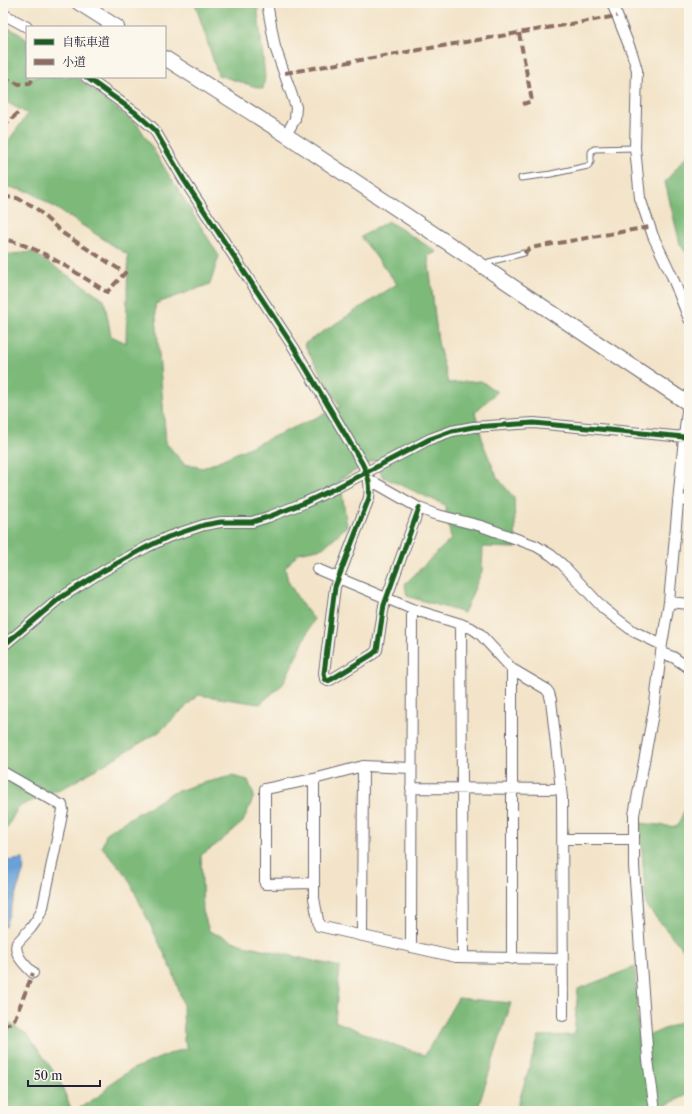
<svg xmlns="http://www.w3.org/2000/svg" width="692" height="1114" font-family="'Libre Caslon Text','Noto Serif JP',serif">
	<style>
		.forest { fill: #7dba7a; stroke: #506e5a }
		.water { fill: #6aa2d8; stroke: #46628a }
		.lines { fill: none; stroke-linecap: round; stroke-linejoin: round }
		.lane-casing { stroke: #6b666d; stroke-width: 7 }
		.street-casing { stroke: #6b666d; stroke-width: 12 }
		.secondary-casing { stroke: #6b666d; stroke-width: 16 }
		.lane { stroke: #fff; stroke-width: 5 }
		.street { stroke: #fff; stroke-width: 10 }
		.secondary { stroke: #fff; stroke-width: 14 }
		.quiet { stroke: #8d6e63; stroke-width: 4; stroke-dasharray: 8 4; stroke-linecap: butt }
		.cycleway-casing { stroke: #fbf7ec; stroke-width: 8 }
		.cycleway { stroke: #1b5e20; stroke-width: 5 }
	</style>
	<rect width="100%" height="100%" fill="#fbf7ec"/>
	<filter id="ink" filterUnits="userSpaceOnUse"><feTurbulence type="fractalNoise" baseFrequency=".025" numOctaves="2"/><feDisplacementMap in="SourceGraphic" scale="8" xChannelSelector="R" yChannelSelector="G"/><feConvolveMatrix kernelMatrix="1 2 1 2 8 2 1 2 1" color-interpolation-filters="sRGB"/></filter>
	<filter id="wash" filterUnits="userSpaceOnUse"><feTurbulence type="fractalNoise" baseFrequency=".012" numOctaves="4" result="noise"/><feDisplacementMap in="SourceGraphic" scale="16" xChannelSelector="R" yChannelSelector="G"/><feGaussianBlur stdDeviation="0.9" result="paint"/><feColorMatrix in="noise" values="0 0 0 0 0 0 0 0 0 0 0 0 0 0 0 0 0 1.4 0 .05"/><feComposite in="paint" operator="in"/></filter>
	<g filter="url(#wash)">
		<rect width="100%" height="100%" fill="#f3e4c9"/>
		<path class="forest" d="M 195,3 L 257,3 L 265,77 L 263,89 L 218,75 Z
			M 3,25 L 18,33 L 27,40 L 27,77 L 76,77 L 138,125 L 219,256 L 210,284 L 155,304 L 166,443 L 184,464 L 203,468 L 340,407 L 304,344 L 397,284 L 361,237 L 388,221 L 437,252 L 428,256 L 438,342 L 448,383 L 481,381 L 497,392 L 475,412 L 484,446 L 497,477 L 514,498 L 516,548 L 483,547 L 482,571 L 464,613 L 407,596 L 405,584 L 451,539 L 445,505 L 383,477 L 375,460 L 340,479 L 347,526 L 323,548 L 298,553 L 285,568 L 288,581 L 300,602 L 314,619 L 283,684 L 260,704 L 198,695 L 159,732 L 69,785 L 18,807 L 3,836 L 3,255 L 32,252 L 104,299 L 111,336 L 126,343 L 128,255 L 31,192 L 3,186 L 3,148 L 28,114 L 8,103 L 3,97 Z
			M 689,153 L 689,257 L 680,244 L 665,182 Z
			M 232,776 L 248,780 L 254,796 L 243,822 L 217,844 L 201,855 L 203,911 L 209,931 L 240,944 L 340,967 L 335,1021 L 388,1043 L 425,1055 L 458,998 L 511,1003 L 477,1111 L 75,1111 L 102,1094 L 112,1082 L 133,1069 L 174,1052 L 188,1048 L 184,1041 L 183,1004 L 173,972 L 127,876 L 102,847 L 107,832 L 170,794 L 195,785 Z
			M 689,800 L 689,960 L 686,953 L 646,906 L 640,823 L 677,827 Z
			M 635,967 L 639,1040 L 689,1018 L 689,1094 L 654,1111 L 516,1111 L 539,1036 L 574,1035 L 578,989 Z
			M 3,1019 L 28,1035 L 59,1079 L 72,1111 L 3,1111 Z"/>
		<path class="water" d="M 3,859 L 6,859 L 10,861 L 20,859 L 23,859 L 24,866 L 23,872 L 5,926 L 3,926 Z"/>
	</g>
	<g filter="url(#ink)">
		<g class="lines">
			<g class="lane-casing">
				<path id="lane" d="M 521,178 L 551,174 L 588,166 L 591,162 L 591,152 L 594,149 L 635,148
					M 484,266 L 489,262 L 524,253"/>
			</g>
			<g class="street-casing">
				<path id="street" d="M 267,3 L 275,47 L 296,107 L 295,119 L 286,135
					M 612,3 L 632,53 L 637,70 L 635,148 L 640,198 L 653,236 L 672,276 L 689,319
					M 3,14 L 27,27
					M 86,77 L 136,113 L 154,129 L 184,180 L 294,348 L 362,463 C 368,475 371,484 369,498 L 335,587 L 324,673 L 325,679 L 328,681 L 332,679 L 373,654 L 377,650 L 384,605 L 419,508
					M 370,480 L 419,508 L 434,514 L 481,526 L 536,546 L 551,555 L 563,565 L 603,608 L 613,616 L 633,631 L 658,643 L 662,644
					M 678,500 L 689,501
					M 317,569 L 412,609 L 461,624 L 473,629 L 480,634 L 512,669 L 546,689 L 549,693 L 551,700 L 562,798 L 563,1016
					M 669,602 L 689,604
					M 461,624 L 463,957
					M 3,646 L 60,598 L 103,571 L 147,547 L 168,537 L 204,525 L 221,522 L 252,522 L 268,517 L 304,503 L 336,488 L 430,439 L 452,431 L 473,427 L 534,423 L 684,437
					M 661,653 L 673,657 L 689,668
					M 3,772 L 59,804 L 62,805 L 63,810 L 43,907 L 38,918 L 31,928 L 17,943 C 13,954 25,965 33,973
					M 314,779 L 314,898 L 319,926 L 456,957 L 562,959
					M 411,788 L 561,789
					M 563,839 L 634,839
					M 314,883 L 265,884 L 265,789 L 314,779 L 363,766 L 411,768
					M 362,935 L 363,766
					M 411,947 L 412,609
					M 512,959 L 512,669
					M 655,1111 L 648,1060 L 641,965 L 634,866 L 634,815 L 655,703 L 662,644 L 669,602 L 684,437 L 689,394"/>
			</g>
			<g class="secondary-casing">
				<path id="secondary" d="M 79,3 L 117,27
					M 165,58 L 286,135 L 689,404"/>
			</g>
			<use href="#lane" class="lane"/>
			<use href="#street" class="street"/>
			<use href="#secondary" class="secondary"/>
			<path class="quiet" d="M 519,33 L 532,101 L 523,104
				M 285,73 L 617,16
				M 3,78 L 19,84 L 30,83 L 35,77
				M 3,127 L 18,113
				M 3,197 L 17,198 L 35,207 L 47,219 L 64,234 L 125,273 L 107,292 C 74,272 41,247 3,239
				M 524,253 L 530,248 L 649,227
				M 3,1026 L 11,1023 L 15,1018 L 33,973"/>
			<g class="cycleway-casing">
				<path id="cycleway" d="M 86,77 L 136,113 L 154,129 L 184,180 L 294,348 L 362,463 C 368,475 371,484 369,498 L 335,587 L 324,673 L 325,679 L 328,681 L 332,679 L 373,654 L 377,650 L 384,605 L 419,508
					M 3,646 L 60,598 L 103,571 L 147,547 L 168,537 L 204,525 L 221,522 L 252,522 L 268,517 L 304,503 L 336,488 L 430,439 L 452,431 L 473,427 L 534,423 L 684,437"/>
			</g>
			<use href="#cycleway" class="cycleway"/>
		</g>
	</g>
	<rect width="692" height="1114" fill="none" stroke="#fbf7ec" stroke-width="16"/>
	<rect x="26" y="26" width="140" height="52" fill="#fbf7ec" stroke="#a4a2a5"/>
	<rect x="34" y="39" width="20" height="6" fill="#1b5e20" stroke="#a4a2a5"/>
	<text x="62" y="46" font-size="12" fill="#22223b">自転車道</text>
	<rect x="34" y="59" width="20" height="6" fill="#8d6e63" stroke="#a4a2a5"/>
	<text x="62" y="66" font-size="12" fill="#22223b">小道</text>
	<path d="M28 1080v6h72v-6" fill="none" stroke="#22223b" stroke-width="2"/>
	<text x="34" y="1080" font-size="12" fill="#22223b" stroke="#fbf7ec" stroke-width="3" paint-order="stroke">50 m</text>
</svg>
